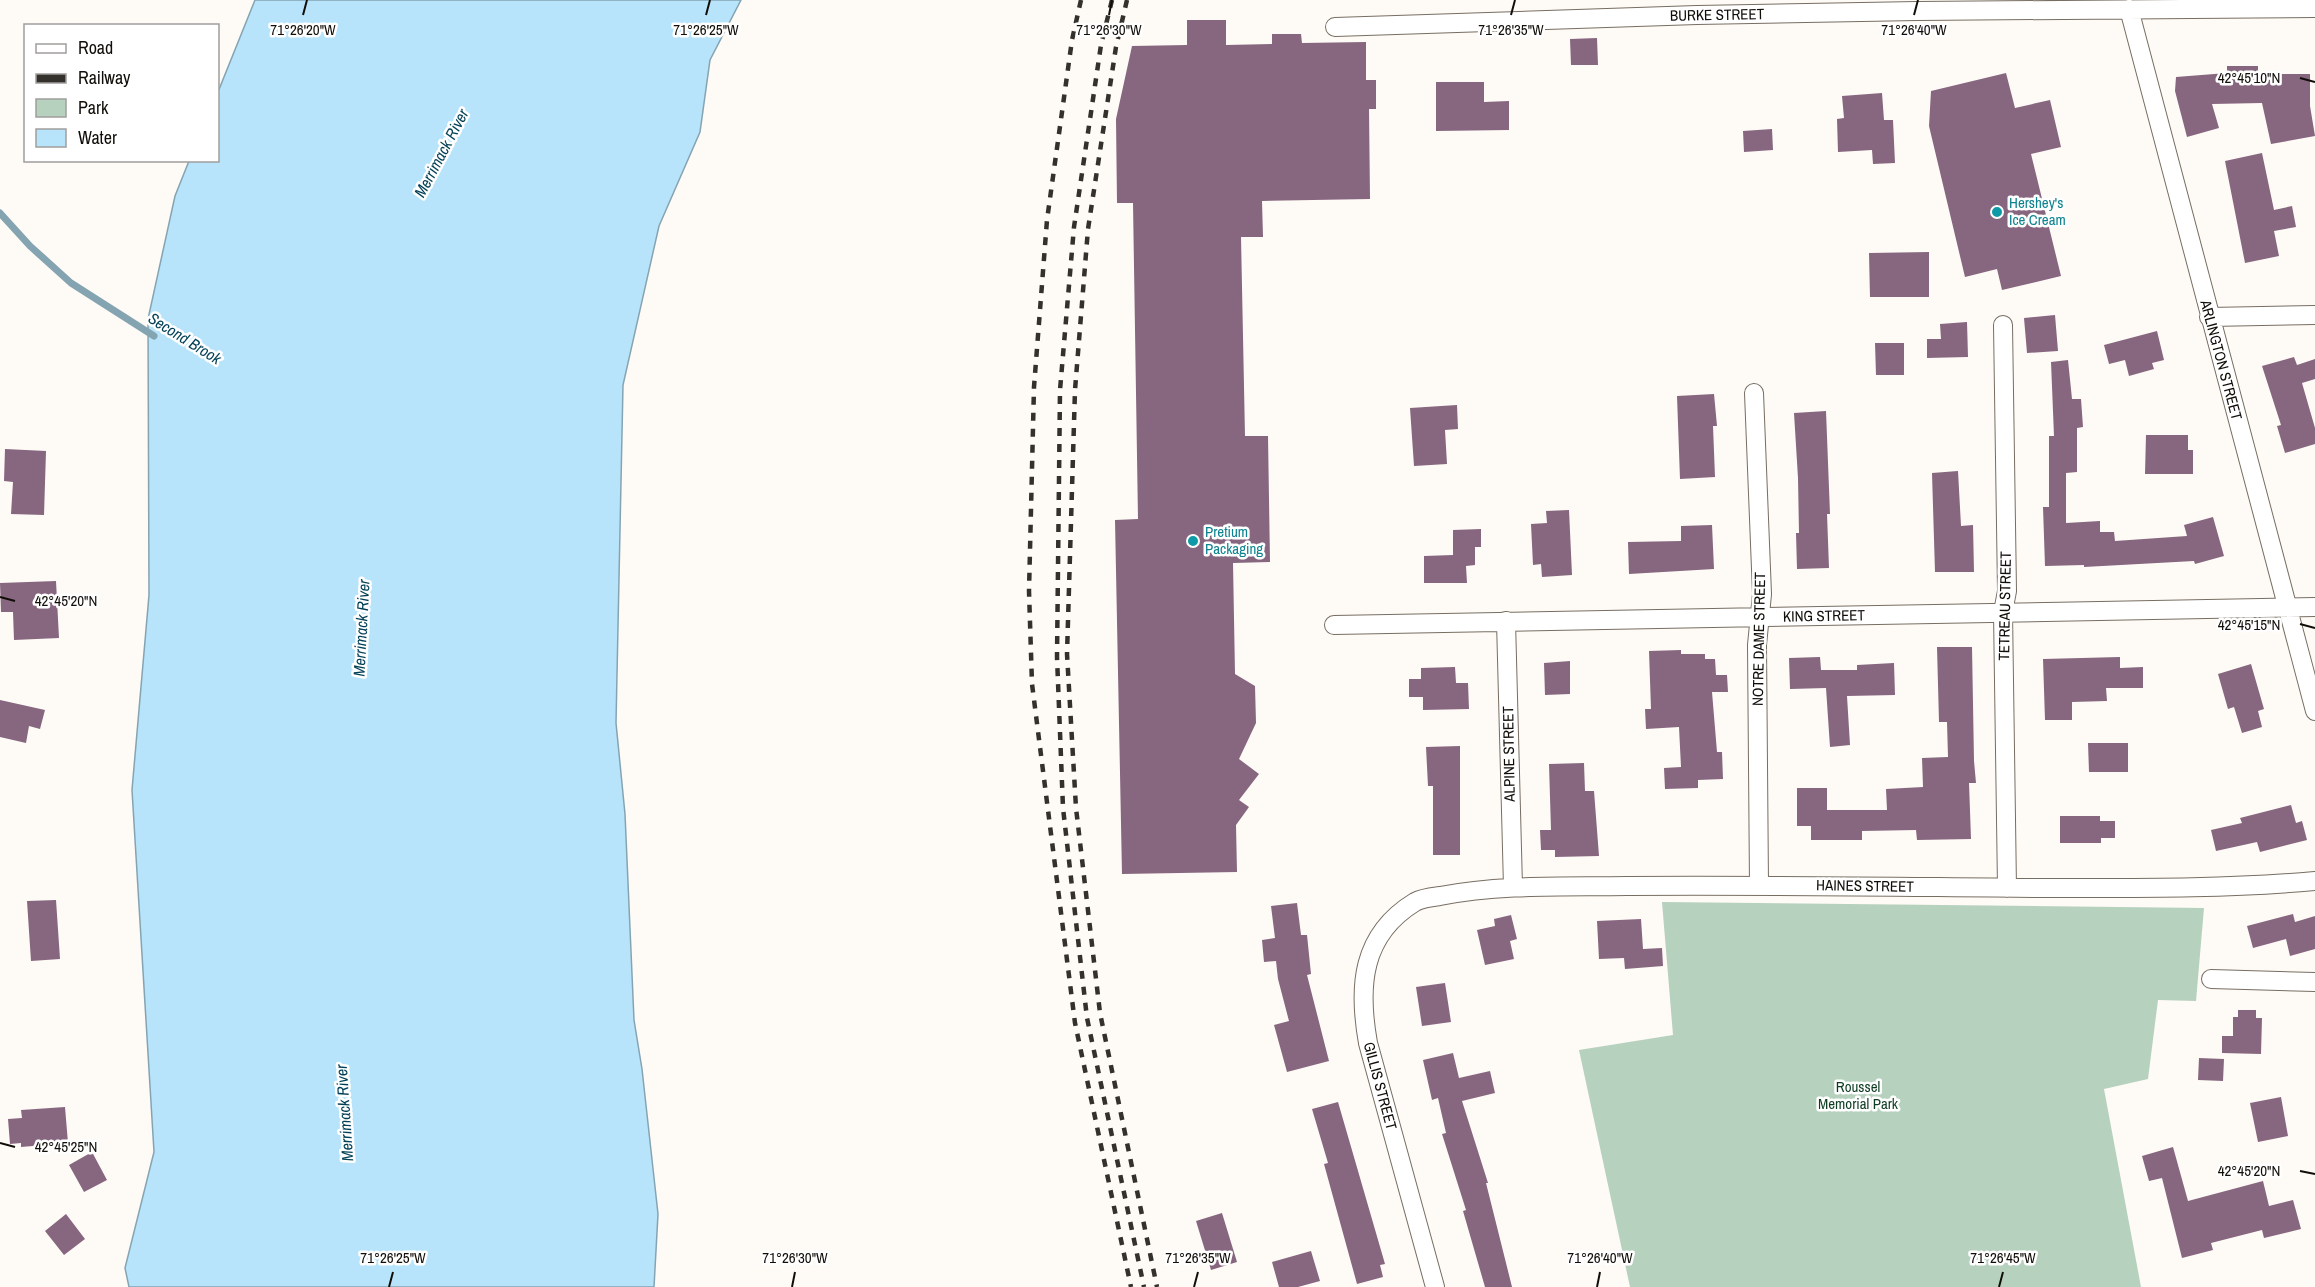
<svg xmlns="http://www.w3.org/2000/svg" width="2315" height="1287" font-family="'Archivo Narrow',sans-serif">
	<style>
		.green { fill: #b6d1be }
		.water { fill: #b7e4fb; stroke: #85a4b2; stroke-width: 1.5 }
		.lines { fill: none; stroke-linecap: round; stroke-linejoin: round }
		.stream { stroke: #85a4b2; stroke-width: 7 }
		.building { fill: #87667f }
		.minor-casing { stroke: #776e62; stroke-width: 20 }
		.minor { stroke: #fff; stroke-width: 18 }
		.rail { stroke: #34302c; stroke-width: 4.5; stroke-dasharray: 8 8; stroke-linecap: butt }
		.ticks { fill: none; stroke: #110d09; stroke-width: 2 }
		.culture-dot { fill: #0f9aa8; stroke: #fff; stroke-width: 2 }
		.labels { text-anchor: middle; stroke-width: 5; stroke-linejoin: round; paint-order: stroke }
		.street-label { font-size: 15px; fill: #110d09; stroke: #fff }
		.culture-label { font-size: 15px; fill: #0d838f; stroke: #fff; text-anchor: start }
		.park-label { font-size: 15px; fill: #0e3c22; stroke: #fff }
		.water-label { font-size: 16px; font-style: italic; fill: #013f56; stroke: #fff }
		.ticks-label { font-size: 15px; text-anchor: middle; fill: #110d09; stroke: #fff; stroke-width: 5; stroke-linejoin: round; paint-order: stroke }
	</style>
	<rect width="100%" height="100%" fill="#fefaf5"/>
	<path class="green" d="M 1662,902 L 2204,908 L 2196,1001 L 2158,1000 L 2148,1079 L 2104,1089 L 2141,1287 L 1630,1287 L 1579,1050 L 1673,1035 Z"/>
	<path class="water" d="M 255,0 L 741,0 L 710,60 L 700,132 L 659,226 L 623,385 L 616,723 L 625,814 L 634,1020 L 642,1069 L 658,1214 L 654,1287 L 129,1287 L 125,1268 L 154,1152 L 132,790 L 149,595 L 148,319 L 175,196 L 189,161 L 218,160 L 218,92 Z"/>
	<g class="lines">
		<path class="stream" d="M 0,213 L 30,246 L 71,283 L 154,336"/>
	</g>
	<path class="building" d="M 1187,20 L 1226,20 L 1226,45 L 1272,44 L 1272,34 L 1301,34 L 1302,43 L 1366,42 L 1366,80 L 1376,80 L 1376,109 L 1369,109 L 1370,199 L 1262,201 L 1263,237 L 1241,237 L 1245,436 L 1268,436 L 1270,562 L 1233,563 L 1235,674 L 1255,686 L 1256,723 L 1239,759 L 1259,774 L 1239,800 L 1249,807 L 1236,825 L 1237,872 L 1122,874 L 1115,520 L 1138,519 L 1133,203 L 1117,203 L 1116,119 L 1132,46 L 1187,45 Z
		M 1597,38 L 1598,65 L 1571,65 L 1570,39 Z
		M 2227,66 L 2258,66 L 2258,74 L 2310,74 L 2310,106 L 2315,136 L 2271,144 L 2262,103 L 2212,104 L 2219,128 L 2187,137 L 2175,91 L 2176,77 L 2227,73 Z
		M 2006,73 L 2015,108 L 2050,100 L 2061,147 L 2031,154 L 2061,276 L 2002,290 L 1997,269 L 1965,277 L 1929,126 L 1931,91 Z
		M 1436,82 L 1484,82 L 1484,102 L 1509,101 L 1509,130 L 1436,131 Z
		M 1882,93 L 1884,120 L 1893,120 L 1895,163 L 1873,164 L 1872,150 L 1838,152 L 1837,119 L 1844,118 L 1842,96 Z
		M 1772,129 L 1773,150 L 1744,152 L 1743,131 Z
		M 2262,153 L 2274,210 L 2292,206 L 2296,227 L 2274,231 L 2279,256 L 2245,263 L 2225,161 Z
		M 1929,252 L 1929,297 L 1870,297 L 1869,253 Z
		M 2055,315 L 2058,351 L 2027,353 L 2024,318 Z
		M 1967,322 L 1968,357 L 1927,358 L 1927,339 L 1941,339 L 1940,324 Z
		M 2157,331 L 2164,360 L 2152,363 L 2154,369 L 2129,376 L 2125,360 L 2109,364 L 2104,345 Z
		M 1875,343 L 1904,343 L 1904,375 L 1876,375 Z
		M 2294,357 L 2297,365 L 2315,359 L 2315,379 L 2302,383 L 2315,428 L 2315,444 L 2285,453 L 2277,426 L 2281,425 L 2262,366 Z
		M 2068,360 L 2072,399 L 2081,399 L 2083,427 L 2077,428 L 2077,472 L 2066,473 L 2066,523 L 2100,521 L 2100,532 L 2114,532 L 2115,541 L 2187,536 L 2184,525 L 2213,517 L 2224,556 L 2195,564 L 2194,561 L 2084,567 L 2084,565 L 2045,566 L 2043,507 L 2049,507 L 2049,436 L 2054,436 L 2051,362 Z
		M 1714,394 L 1717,426 L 1713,426 L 1715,477 L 1680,479 L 1677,396 Z
		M 1457,405 L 1458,429 L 1445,430 L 1447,464 L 1414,466 L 1410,408 Z
		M 1826,411 L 1830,514 L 1827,514 L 1829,568 L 1797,569 L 1796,533 L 1799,533 L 1798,478 L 1794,413 Z
		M 2146,435 L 2188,435 L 2188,450 L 2193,450 L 2193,474 L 2145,474 Z
		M 5,449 L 46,451 L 44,515 L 11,514 L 13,482 L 4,481 Z
		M 1958,471 L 1961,526 L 1973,525 L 1974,572 L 1935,572 L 1932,473 Z
		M 1569,510 L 1572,575 L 1542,577 L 1541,564 L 1533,565 L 1531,524 L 1547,523 L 1546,511 Z
		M 1712,525 L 1714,569 L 1629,574 L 1628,542 L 1681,541 L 1681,526 Z
		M 1481,529 L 1481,547 L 1475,547 L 1475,565 L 1466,566 L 1467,583 L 1424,583 L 1424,556 L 1453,555 L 1453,530 Z
		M 56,581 L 59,638 L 14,640 L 13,612 L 1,612 L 0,583 Z
		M 1937,647 L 1972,647 L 1974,761 L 1976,783 L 1969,783 L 1971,839 L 1917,840 L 1916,830 L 1862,831 L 1862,840 L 1811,840 L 1811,826 L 1797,826 L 1797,788 L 1827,788 L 1827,810 L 1887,810 L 1886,789 L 1923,787 L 1922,758 L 1948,757 L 1947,722 L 1939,722 Z
		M 1681,650 L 1681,654 L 1705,654 L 1705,659 L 1715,659 L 1716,675 L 1727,675 L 1728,692 L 1712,692 L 1717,752 L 1722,752 L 1723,779 L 1698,780 L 1698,788 L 1665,789 L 1664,768 L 1681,767 L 1679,727 L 1646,729 L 1645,709 L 1651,709 L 1649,651 Z
		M 1820,657 L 1821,670 L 1857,670 L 1857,665 L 1894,663 L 1895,695 L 1847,696 L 1850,745 L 1830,747 L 1826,688 L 1790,689 L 1789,658 Z
		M 2120,657 L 2120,668 L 2143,667 L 2143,688 L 2106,688 L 2107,701 L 2072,702 L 2072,720 L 2045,720 L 2043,659 Z
		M 1570,661 L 1570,694 L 1545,695 L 1544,663 Z
		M 2251,664 L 2264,709 L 2258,711 L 2262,727 L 2242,733 L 2234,707 L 2228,709 L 2218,674 Z
		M 1455,667 L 1456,683 L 1468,683 L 1469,709 L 1423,710 L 1423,697 L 1409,697 L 1409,679 L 1421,679 L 1421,668 Z
		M 0,700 L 45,710 L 40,729 L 29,726 L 26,743 L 0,737 Z
		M 2088,743 L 2128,743 L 2128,772 L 2089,772 Z
		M 1460,746 L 1460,855 L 1433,855 L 1433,786 L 1428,786 L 1426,747 Z
		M 1584,763 L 1585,791 L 1594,791 L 1599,856 L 1555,857 L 1555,850 L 1541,850 L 1540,830 L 1551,830 L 1549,764 Z
		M 2291,805 L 2296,823 L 2302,821 L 2307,840 L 2260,852 L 2257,842 L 2216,851 L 2211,830 L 2242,823 L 2240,818 Z
		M 2060,816 L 2100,816 L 2100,821 L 2115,821 L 2115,838 L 2101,838 L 2101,843 L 2060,843 Z
		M 56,900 L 60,959 L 31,961 L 27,901 Z
		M 1297,903 L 1301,935 L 1307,935 L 1311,974 L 1307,975 L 1329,1061 L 1287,1072 L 1274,1025 L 1289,1021 L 1278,979 L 1276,961 L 1264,962 L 1262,940 L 1275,938 L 1271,906 Z
		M 2293,914 L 2295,922 L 2315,916 L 2315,949 L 2290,956 L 2286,939 L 2253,948 L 2247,926 Z
		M 1511,915 L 1517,939 L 1510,941 L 1514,959 L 1485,965 L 1477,930 L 1495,926 L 1494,919 Z
		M 1641,919 L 1643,949 L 1662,948 L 1663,966 L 1625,969 L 1624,958 L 1599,959 L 1597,921 Z
		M 1445,983 L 1451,1022 L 1422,1026 L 1416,987 Z
		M 2238,1010 L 2256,1010 L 2256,1018 L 2262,1018 L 2261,1054 L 2222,1053 L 2222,1036 L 2233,1036 L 2233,1017 L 2238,1017 Z
		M 1453,1053 L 1459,1078 L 1490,1071 L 1495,1093 L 1462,1101 L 1488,1183 L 1486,1183 L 1512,1287 L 1485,1287 L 1463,1211 L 1466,1210 L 1442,1134 L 1446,1133 L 1438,1098 L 1432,1100 L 1423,1060 Z
		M 2199,1058 L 2224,1059 L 2223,1081 L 2198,1080 Z
		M 2281,1097 L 2288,1136 L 2258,1142 L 2250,1103 Z
		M 1338,1102 L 1385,1264 L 1380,1265 L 1383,1277 L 1357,1284 L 1324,1164 L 1328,1163 L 1312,1109 Z
		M 65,1107 L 68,1143 L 21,1147 L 21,1143 L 10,1144 L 8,1119 L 22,1118 L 21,1110 Z
		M 2173,1147 L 2188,1201 L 2263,1181 L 2269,1206 L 2293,1200 L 2301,1229 L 2264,1238 L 2262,1230 L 2211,1243 L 2213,1250 L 2182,1258 L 2162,1178 L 2149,1181 L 2142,1156 Z
		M 92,1152 L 107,1180 L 84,1192 L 69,1165 Z
		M 1222,1213 L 1237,1262 L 1211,1270 L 1196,1221 Z
		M 66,1214 L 85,1239 L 64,1255 L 45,1231 Z
		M 1311,1251 L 1320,1281 L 1298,1287 L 1279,1287 L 1272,1262 Z"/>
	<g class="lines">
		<g class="minor-casing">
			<path id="minor" d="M 2129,9 L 2315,711
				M 1335,27 L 1697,15 L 1917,11 L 2315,8
				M 2209,317 L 2315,315
				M 2003,325 L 2007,591 L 2003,612 L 2007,888
				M 1754,393 L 1762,594 L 1757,645 L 1759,885
				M 1506,621 L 1513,887
				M 1334,625 L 2315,607
				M 2211,979 L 2315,982
				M 1435,1287 L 1368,1043 C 1358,987 1361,935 1415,902 C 1422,898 1432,897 1440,896 C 1502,884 1565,887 1627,886 C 1766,885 1904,887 2043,888 C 2134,888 2224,889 2315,881"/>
		</g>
		<use href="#minor" class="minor"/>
		<path class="rail" d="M 1081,0 L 1072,40 L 1047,220 L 1034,387 L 1029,591 L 1032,684 L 1075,1023 L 1131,1287
			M 1112,0 L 1101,45 L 1074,227 L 1060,390 L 1057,657 L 1063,808 L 1087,1018 L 1144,1287
			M 1127,0 L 1116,47 L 1088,229 L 1075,390 L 1067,654 L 1076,808 L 1100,1013 L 1157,1287"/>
	</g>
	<path class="ticks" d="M 303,15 L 307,0M 706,15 L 710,0M 1109,15 L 1112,0M 1511,15 L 1515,0M 1914,15 L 1918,0M 2300,78 L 2315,82M 0,597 L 15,601M 2300,624 L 2315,628M 0,1143 L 15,1147M 2300,1171 L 2315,1174M 389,1287 L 393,1272M 792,1287 L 795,1272M 1194,1287 L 1198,1272M 1597,1287 L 1600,1272M 1999,1287 L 2003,1272"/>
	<g class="culture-dot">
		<circle cx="1997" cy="212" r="6"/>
		<circle cx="1193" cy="541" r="6"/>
	</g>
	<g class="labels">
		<g class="street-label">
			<text transform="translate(1717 15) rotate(-1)" y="5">BURKE STREET</text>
			<text transform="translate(2221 360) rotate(75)" y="5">ARLINGTON STREET</text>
			<text transform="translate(2005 606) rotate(-89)" y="5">TETREAU STREET</text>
			<text transform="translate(1824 616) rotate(-1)" y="5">KING STREET</text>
			<text transform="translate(1759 639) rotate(-89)" y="5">NOTRE DAME STREET</text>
			<text transform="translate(1509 754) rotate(-91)" y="5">ALPINE STREET</text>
			<text transform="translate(1865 886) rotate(1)" y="5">HAINES STREET</text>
			<text transform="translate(1380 1086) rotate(75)" y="5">GILLIS STREET</text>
		</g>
		<g class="culture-label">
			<text x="2009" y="208">Hershey's<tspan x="2009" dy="17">Ice Cream</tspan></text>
			<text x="1205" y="537">Pretium<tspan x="1205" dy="17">Packaging</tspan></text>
		</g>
		<g class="park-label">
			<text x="1858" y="1092">Roussel<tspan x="1858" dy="17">Memorial Park</tspan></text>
		</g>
		<g class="water-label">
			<text transform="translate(441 153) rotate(-62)" y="6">Merrimack River</text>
			<text transform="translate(185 338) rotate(32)" y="6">Second Brook</text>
			<text transform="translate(361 628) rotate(-87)" y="6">Merrimack River</text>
			<text transform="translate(344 1113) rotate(-94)" y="6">Merrimack River</text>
		</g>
	</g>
	<g class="ticks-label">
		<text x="303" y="35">71°26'20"W</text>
		<text x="706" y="35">71°26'25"W</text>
		<text x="1109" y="35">71°26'30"W</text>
		<text x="1511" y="35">71°26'35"W</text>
		<text x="1914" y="35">71°26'40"W</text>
		<text x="2249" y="83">42°45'10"N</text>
		<text x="66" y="606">42°45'20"N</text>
		<text x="2249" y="630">42°45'15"N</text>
		<text x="66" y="1152">42°45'25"N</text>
		<text x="2249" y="1176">42°45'20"N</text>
		<text x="393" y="1263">71°26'25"W</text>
		<text x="795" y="1263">71°26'30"W</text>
		<text x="1198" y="1263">71°26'35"W</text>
		<text x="1600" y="1263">71°26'40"W</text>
		<text x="2003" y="1263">71°26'45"W</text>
	</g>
	<rect x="24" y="24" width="195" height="138" fill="#ffffff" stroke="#a09e9d" stroke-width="1.5"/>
	<rect x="36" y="44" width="30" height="9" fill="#ffffff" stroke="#a09e9d" stroke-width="1.5"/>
	<text x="78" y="54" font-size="18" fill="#110d09">Road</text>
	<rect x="36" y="74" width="30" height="9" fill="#34302c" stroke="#a09e9d" stroke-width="1.5"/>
	<text x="78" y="84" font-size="18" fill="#110d09">Railway</text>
	<rect x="36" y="99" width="30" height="18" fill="#b6d1be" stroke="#a09e9d" stroke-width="1.5"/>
	<text x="78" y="114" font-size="18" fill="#110d09">Park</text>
	<rect x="36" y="129" width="30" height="18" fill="#b7e4fb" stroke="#a09e9d" stroke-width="1.5"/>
	<text x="78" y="144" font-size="18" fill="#110d09">Water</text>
</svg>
